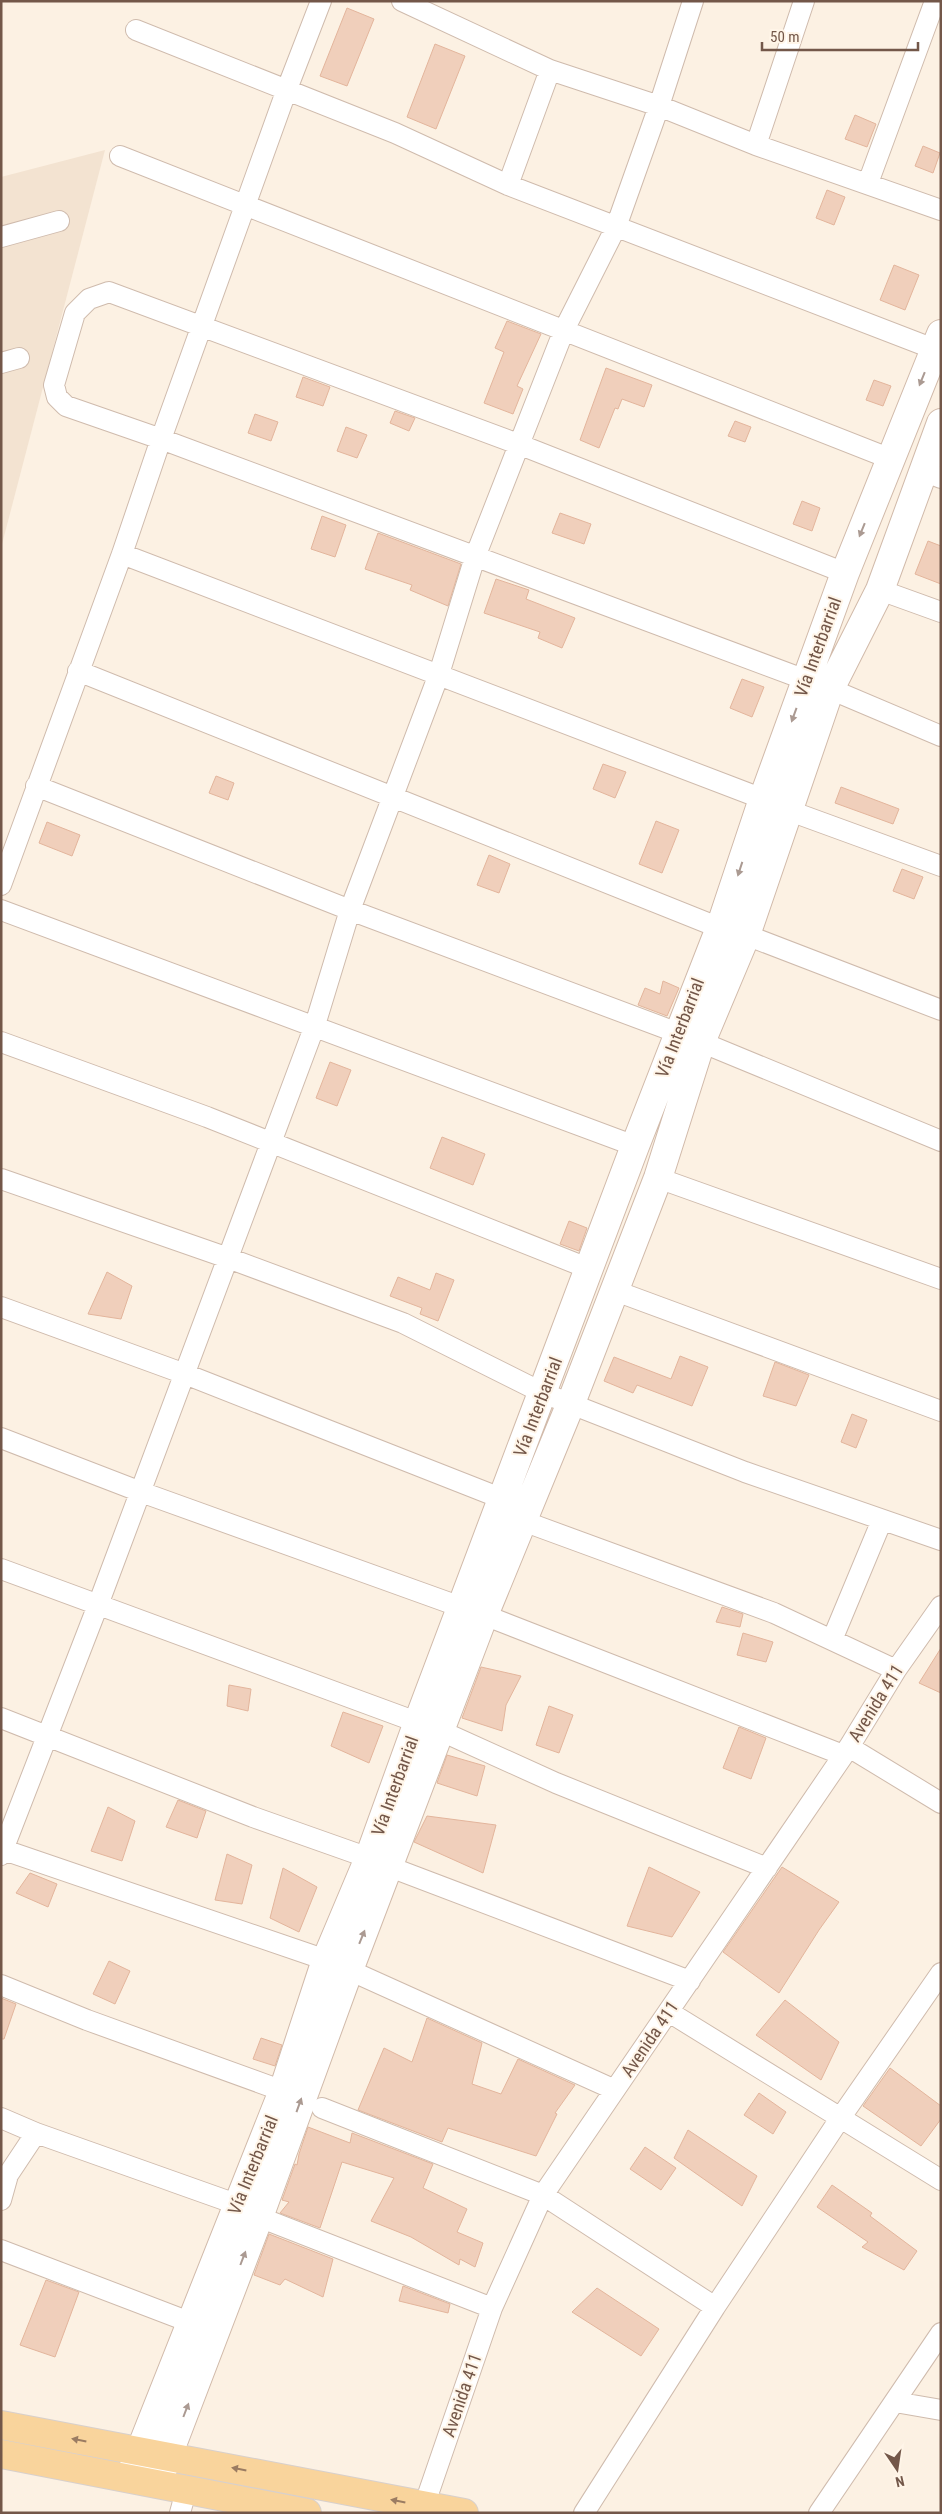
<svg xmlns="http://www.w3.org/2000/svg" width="942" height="2514" font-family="'Roboto Condensed',sans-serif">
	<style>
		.residential { fill: #f3e3d1 }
		.building { fill: #f0cfbb; stroke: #e3b59c }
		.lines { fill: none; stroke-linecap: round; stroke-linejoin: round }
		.street-casing { stroke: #cfbbad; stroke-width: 22 }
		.secondary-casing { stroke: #d1baaa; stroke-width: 30 }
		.primary-casing { stroke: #d8d0cc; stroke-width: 30 }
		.street { stroke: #fff; stroke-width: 20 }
		.secondary { stroke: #fff; stroke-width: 28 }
		.primary { stroke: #f9d49c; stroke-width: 28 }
		.oneway { fill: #ab9a92 }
		.oneway2 { fill: #9b7c62 }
		.labels { text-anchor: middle; stroke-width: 4; stroke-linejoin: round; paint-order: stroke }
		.street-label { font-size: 18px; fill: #735749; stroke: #fff5e8 }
	</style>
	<rect width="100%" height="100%" fill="#fcf1e3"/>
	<path class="residential" d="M 105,150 L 1,548 L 1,177 Z"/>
	<path class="building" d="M 347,8 L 374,19 L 347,86 L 320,76 Z
		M 435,44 L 465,56 L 436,129 L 407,117 Z
		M 855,115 L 876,124 L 867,147 L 845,139 Z
		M 923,146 L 940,153 L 933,173 L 915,166 Z
		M 827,190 L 845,197 L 834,225 L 816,218 Z
		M 894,265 L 919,275 L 905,310 L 880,300 Z
		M 507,321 L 541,334 L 517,386 L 523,389 L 513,414 L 484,403 L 504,352 L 495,348 Z
		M 606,368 L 652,385 L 644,407 L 622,399 L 618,409 L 615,408 L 599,448 L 580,440 Z
		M 303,377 L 330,387 L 323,406 L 296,397 Z
		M 874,380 L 891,386 L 883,406 L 866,400 Z
		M 395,411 L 415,418 L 409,431 L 390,423 Z
		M 255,414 L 278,422 L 271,441 L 248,433 Z
		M 735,421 L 751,427 L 745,442 L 728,436 Z
		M 346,427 L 367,435 L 357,458 L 337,451 Z
		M 802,501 L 820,508 L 812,531 L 793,524 Z
		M 560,513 L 591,524 L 584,544 L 552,533 Z
		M 322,516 L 346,525 L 335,557 L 311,549 Z
		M 378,533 L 461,564 L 448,606 L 410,590 L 412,585 L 365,569 Z
		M 928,541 L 941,546 L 941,584 L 915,574 Z
		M 496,579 L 529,590 L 526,599 L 575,618 L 562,648 L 538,638 L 540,632 L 484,613 Z
		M 742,679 L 764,687 L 752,717 L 730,708 Z
		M 603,764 L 626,772 L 615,798 L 593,789 Z
		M 216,776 L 234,783 L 228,800 L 209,793 Z
		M 841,787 L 899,809 L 893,824 L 835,803 Z
		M 656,821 L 679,830 L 662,873 L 639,864 Z
		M 47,822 L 80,835 L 72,856 L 39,843 Z
		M 489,855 L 510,864 L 499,893 L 477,885 Z
		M 902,869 L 923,877 L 914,899 L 893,891 Z
		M 663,981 L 679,988 L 667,1016 L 638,1005 L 645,988 L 660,994 Z
		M 330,1062 L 351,1070 L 337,1106 L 316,1098 Z
		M 442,1137 L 485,1154 L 473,1185 L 430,1168 Z
		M 569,1221 L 587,1228 L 579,1251 L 560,1244 Z
		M 107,1272 L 132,1286 L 121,1319 L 88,1314 Z
		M 436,1273 L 454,1280 L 438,1321 L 420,1314 L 422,1308 L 390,1296 L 398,1277 L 430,1290 Z
		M 680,1356 L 708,1367 L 692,1406 L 637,1385 L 633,1393 L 604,1381 L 614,1357 L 671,1379 Z
		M 775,1362 L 809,1375 L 796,1406 L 763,1396 Z
		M 852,1414 L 867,1420 L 856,1448 L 841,1442 Z
		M 722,1607 L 743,1614 L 740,1627 L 716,1622 Z
		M 743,1633 L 773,1642 L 766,1662 L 737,1655 Z
		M 941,1648 L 941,1693 L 919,1683 Z
		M 481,1667 L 521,1676 L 506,1705 L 502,1731 L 462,1718 Z
		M 229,1685 L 251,1689 L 248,1711 L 227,1706 Z
		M 549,1706 L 573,1715 L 559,1753 L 536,1745 Z
		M 343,1712 L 383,1726 L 369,1763 L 331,1746 Z
		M 739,1727 L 766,1738 L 751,1779 L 723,1768 Z
		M 447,1755 L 485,1766 L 477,1796 L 437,1783 Z
		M 178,1800 L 206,1811 L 197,1838 L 166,1827 Z
		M 108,1807 L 135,1821 L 122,1861 L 91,1851 Z
		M 427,1816 L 496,1825 L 483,1873 L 414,1842 Z
		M 227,1854 L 252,1865 L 242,1904 L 215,1900 Z
		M 649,1867 L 700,1892 L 672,1937 L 627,1926 Z
		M 782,1867 L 839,1902 L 819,1930 L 779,1993 L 723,1952 Z
		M 283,1868 L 317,1887 L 299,1932 L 270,1918 Z
		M 30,1873 L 57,1884 L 48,1907 L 16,1893 Z
		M 109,1961 L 130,1971 L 115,2004 L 93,1994 Z
		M 1,1998 L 16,2004 L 4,2039 L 1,2039 Z
		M 785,2000 L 839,2042 L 821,2080 L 756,2035 Z
		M 427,2018 L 482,2043 L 472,2084 L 501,2094 L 518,2059 L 575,2085 L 555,2113 L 557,2114 L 536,2156 L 448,2128 L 442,2142 L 358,2110 L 384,2048 L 412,2062 Z
		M 261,2038 L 282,2045 L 275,2066 L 253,2059 Z
		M 890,2068 L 941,2106 L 941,2119 L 921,2146 L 863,2106 Z
		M 759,2093 L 786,2112 L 773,2134 L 744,2115 Z
		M 308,2127 L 350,2143 L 352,2133 L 433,2164 L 423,2188 L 467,2209 L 457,2232 L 483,2243 L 475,2267 L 460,2259 L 459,2265 L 411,2237 L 371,2221 L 394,2178 L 342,2162 L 320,2228 L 280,2213 L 289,2202 L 282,2200 L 295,2164 L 297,2165 L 299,2154 Z
		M 688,2130 L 757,2176 L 742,2206 L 674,2158 Z
		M 645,2147 L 676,2168 L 661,2190 L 630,2169 Z
		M 832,2185 L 872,2213 L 870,2216 L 917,2251 L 904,2270 L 862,2247 L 868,2242 L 817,2207 Z
		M 269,2234 L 333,2259 L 323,2297 L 285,2279 L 280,2285 L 254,2275 Z
		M 46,2280 L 79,2292 L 55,2357 L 20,2345 Z
		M 403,2286 L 450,2304 L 448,2313 L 399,2301 Z
		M 597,2288 L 659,2329 L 641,2356 L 572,2312 Z"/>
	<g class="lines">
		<g class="street-casing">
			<path id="street" d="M 402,1 L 550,70 L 659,106 L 756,145 L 941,210
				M 136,30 L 395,133 L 508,185 L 934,349
				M 756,145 L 804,1
				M 120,156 L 891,459
				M 868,183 L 935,1
				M 508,185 L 550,70
				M 1,237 L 59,221
				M 1,363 L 19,358
				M 923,471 L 941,478
				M 122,554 L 763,799
				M 880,590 L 941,612
				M 78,671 L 720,928 L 746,935 L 941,1010
				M 806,680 L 161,439 L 66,406 L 57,397 L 54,385 L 75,313 L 89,299 L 109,292 L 518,444 L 845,573
				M 830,689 L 941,736
				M 36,786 L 350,910 L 678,1033
				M 790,811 L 941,866
				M 1,885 L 122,554 L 161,439 L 287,89 L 321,1
				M 1,910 L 635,1146
				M 1,1042 L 207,1117 L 590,1269
				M 701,1042 L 941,1141
				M 658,1178 L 941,1279
				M 1,1179 L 228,1258 L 403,1323 L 543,1393 L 745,1472 L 941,1540
				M 613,1290 L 941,1411
				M 1,1307 L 185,1374 L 503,1499
				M 1,1438 L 141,1492 L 461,1607
				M 523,1521 L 774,1613 L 896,1670
				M 1,1569 L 441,1731 L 556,1783 L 767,1868
				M 484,1615 L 843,1755
				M 832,1640 L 882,1520
				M 1,1718 L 253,1817 L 369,1858
				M 849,1747 L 941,1803
				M 1,1849 L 326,1960
				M 1,1855 L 98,1605 L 315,1025 L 350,910 L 439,674 L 475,557 L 564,330 L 616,227 L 659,106 L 693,1
				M 390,1867 L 690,1981
				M 349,1970 L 615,2090
				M 1,1985 L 87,2020 L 283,2091
				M 669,2012 L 941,2180
				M 322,2108 L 543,2195 L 715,2307 L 584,2513
				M 1,2118 L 36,2133 L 236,2204 L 259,2217 L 492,2308
				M 1,2200 L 8,2175 L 36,2133
				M 1,2250 L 192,2323
				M 715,2307 L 841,2117 L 941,1973
				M 895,2402 L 941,2410
				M 424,2506 L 492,2308 L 543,2195 L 849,1747 L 896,1670 L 941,1606
				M 180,2513 L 186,2491
				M 819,2513 L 941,2333"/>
		</g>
		<g class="secondary-casing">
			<path id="secondary" d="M 131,2474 L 283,2091 L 326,1960 L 369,1858 L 418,1722 L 635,1146 L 720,928 L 763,799 L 845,573 L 941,334
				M 159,2479 L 259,2217 L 349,1970 L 484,1615 L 571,1403 L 658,1178 L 701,1042 L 746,935 L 830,689 L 880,590 L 941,423"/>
		</g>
		<g class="primary-casing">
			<path id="primary" d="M 1,2425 L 464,2513
				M 1,2454 L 307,2513"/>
		</g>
		<use href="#street" class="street"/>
		<use href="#secondary" class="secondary"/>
		<use href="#primary" class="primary"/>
	</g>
	<defs><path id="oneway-solid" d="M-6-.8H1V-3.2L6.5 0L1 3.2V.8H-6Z" transform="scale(1.25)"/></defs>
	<g class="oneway">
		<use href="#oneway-solid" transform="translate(922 379) rotate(112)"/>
		<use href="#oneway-solid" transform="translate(862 530) rotate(112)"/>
		<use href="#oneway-solid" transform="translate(794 715) rotate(110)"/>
		<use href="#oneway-solid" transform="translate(740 869) rotate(108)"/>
		<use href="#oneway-solid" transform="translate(362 1937) rotate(-68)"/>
		<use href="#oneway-solid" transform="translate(299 2105) rotate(-70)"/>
		<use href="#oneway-solid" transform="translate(243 2258) rotate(-69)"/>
		<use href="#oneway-solid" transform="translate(186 2410) rotate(-69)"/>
	</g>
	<g class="oneway2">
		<use href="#oneway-solid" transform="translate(79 2440) rotate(-169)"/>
		<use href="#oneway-solid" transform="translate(239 2469) rotate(-169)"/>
		<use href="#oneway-solid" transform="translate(398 2501) rotate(-169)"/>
	</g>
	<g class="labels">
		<g class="street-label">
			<text transform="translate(818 647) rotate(-70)" y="6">Vía Interbarrial</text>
			<text transform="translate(680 1028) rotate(-69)" y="6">Vía Interbarrial</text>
			<text transform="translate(538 1407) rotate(-69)" y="6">Vía Interbarrial</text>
			<text transform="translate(876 1703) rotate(-58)" y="6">Avenida 411</text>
			<text transform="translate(395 1786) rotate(-70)" y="6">Vía Interbarrial</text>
			<text transform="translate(650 2039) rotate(-56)" y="6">Avenida 411</text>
			<text transform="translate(253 2165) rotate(-68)" y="6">Vía Interbarrial</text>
			<text transform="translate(462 2395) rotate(-71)" y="6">Avenida 411</text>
		</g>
	</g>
	<rect width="942" height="2514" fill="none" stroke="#735749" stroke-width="5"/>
	<g transform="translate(897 2469) rotate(167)" stroke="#fff5e8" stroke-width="4" paint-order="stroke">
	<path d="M0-4L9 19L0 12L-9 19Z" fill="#735749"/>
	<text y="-8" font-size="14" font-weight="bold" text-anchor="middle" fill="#735749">N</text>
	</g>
	<path d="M762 42v8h156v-8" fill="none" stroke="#735749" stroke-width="2.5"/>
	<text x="770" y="42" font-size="15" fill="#735749" stroke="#fff5e8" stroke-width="4" paint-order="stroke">50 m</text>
</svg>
